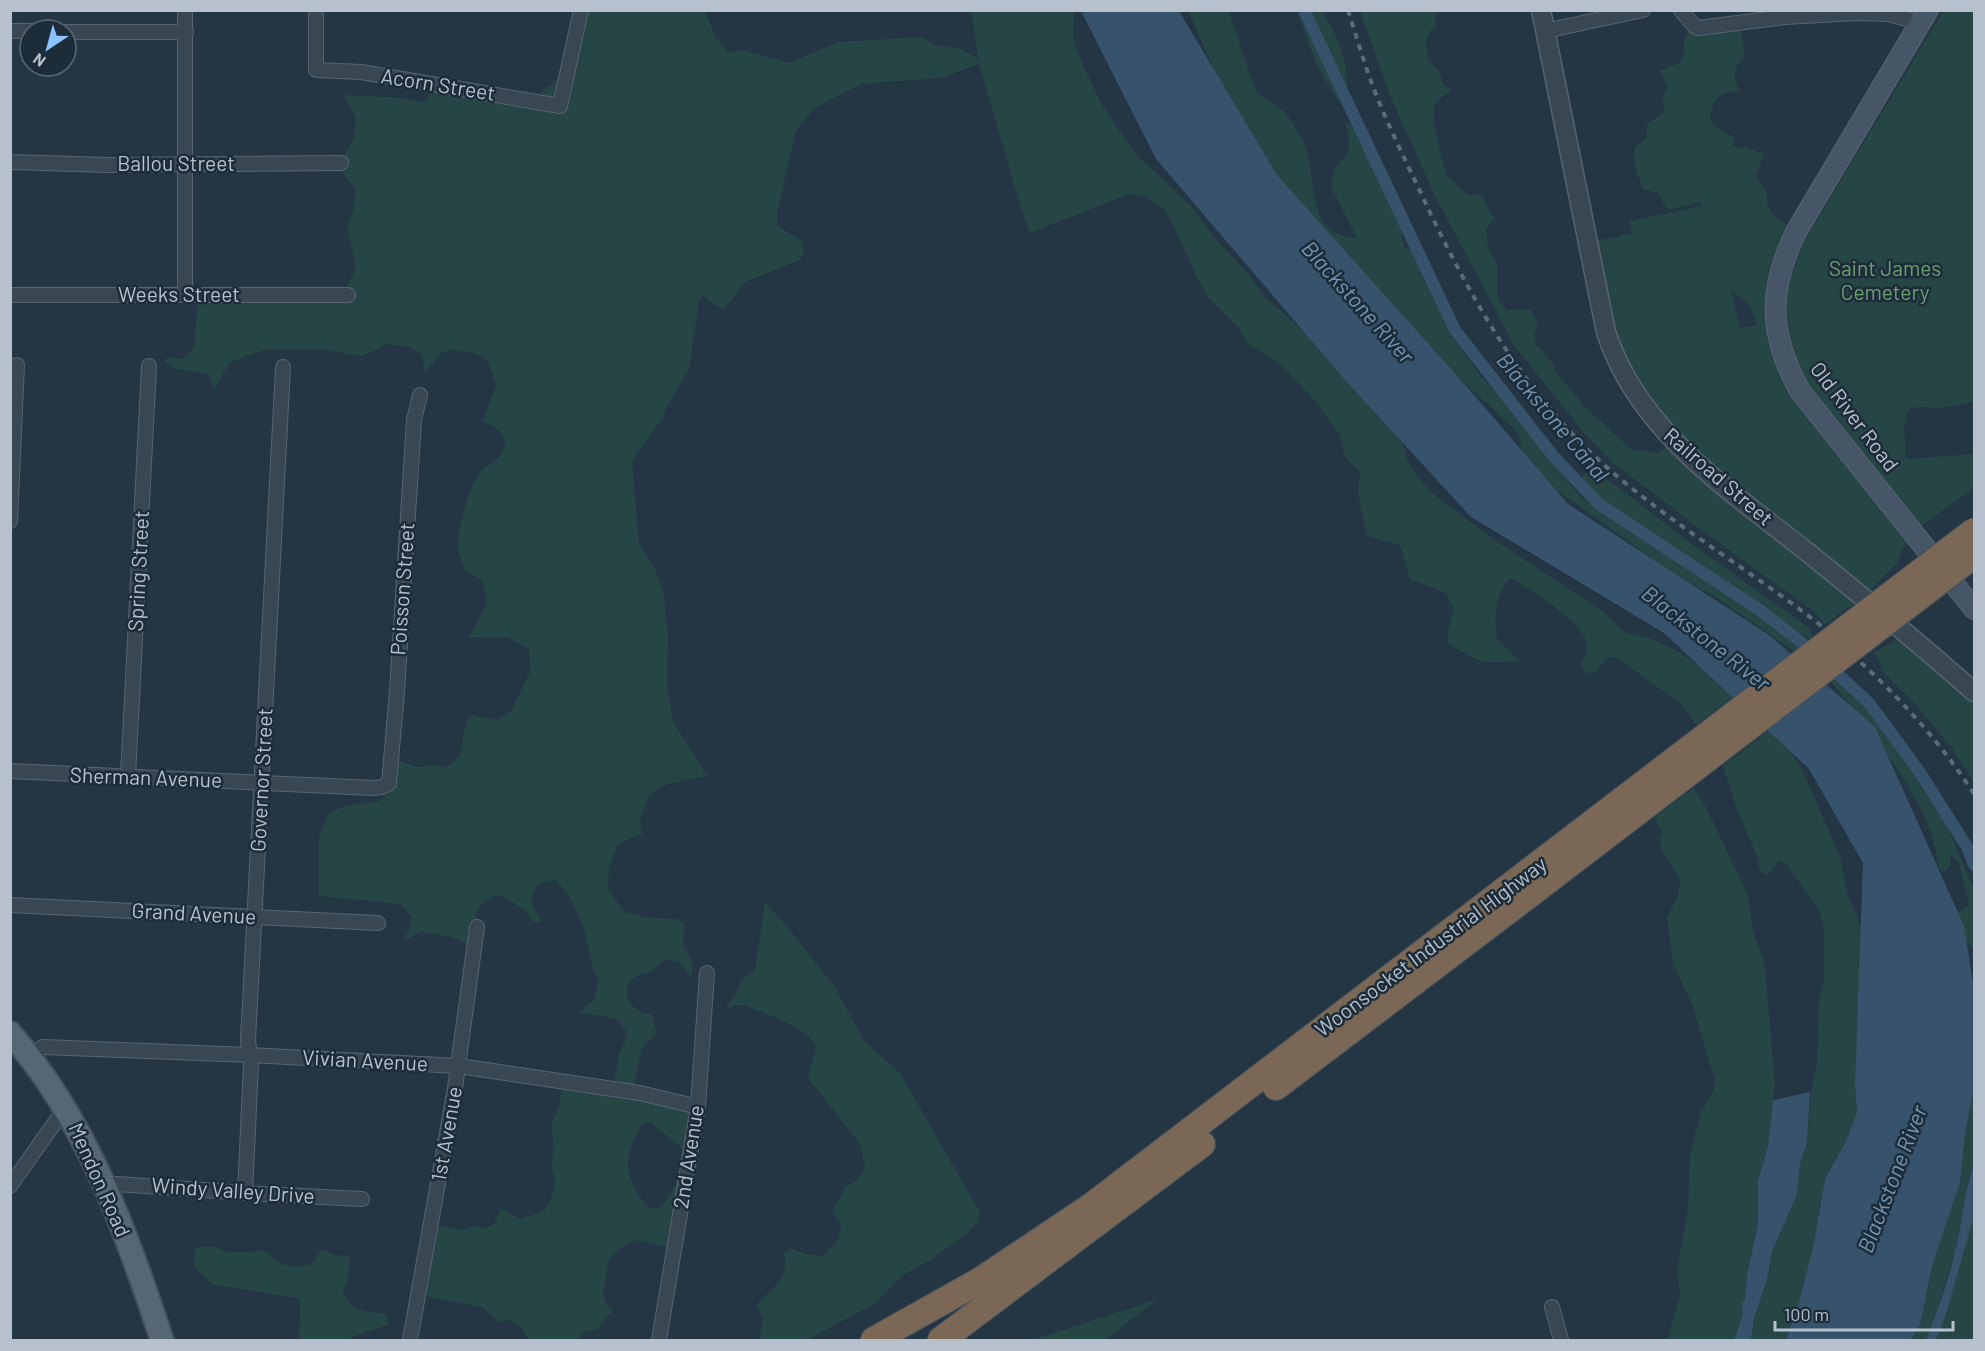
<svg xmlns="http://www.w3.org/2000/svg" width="1985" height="1351" font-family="Barlow,sans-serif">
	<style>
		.green { fill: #264545; fill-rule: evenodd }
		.water { fill: #37536c }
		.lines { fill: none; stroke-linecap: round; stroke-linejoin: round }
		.canal { stroke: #37536c; stroke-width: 12 }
		.minor-casing { stroke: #576470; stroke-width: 16 }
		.tertiary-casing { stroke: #576470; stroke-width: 21 }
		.secondary-casing { stroke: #576470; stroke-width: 22 }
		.primary-casing { stroke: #42505c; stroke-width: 26 }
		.motorway-casing { stroke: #43515d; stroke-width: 28 }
		.minor { stroke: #394753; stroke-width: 14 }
		.tertiary { stroke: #394753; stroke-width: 18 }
		.secondary { stroke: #465667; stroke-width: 20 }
		.primary { stroke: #576673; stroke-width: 22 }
		.motorway { stroke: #7a6755; stroke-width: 26 }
		.rail { stroke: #5a6b7a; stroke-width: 4; stroke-dasharray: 6 6; stroke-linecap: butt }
		.motorway-bridge-casing { stroke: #43515d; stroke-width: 28; stroke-linecap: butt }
		.motorway-bridge { stroke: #7a6755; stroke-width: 26 }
		.labels { text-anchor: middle; stroke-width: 5; stroke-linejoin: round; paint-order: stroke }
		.street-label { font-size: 21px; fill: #b6c1cd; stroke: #1d2c39 }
		.park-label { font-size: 21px; fill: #6ba071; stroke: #1d2c39 }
		.water-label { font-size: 22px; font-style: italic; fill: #7396b3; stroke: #1d2c39 }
	</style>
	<rect width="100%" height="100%" fill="#243544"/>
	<path class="green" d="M 1431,10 L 1437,13 L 1435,18 L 1437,27 L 1430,31 L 1426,41 L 1428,60 L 1438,70 L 1444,85 L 1453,90 L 1442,97 L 1434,106 L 1434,124 L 1446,175 L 1468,195 L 1483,195 L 1490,213 L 1495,217 L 1486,230 L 1488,248 L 1497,263 L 1497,289 L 1499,301 L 1507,310 L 1530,310 L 1538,322 L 1534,334 L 1536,345 L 1553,363 L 1556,372 L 1584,406 L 1631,449 L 1657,453 L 1675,442 L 1620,355 L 1595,241 L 1632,234 L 1629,221 L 1703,206 L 1699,202 L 1667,210 L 1658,193 L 1643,189 C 1637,174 1633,163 1635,147 L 1646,138 L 1647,124 L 1663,113 L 1664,105 L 1662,99 L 1667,87 L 1660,70 L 1680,63 L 1685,50 L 1683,39 L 1698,20 L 1705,24 L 1741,27 L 1745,57 C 1731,70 1733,75 1740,92 C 1720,89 1712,101 1710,120 L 1721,131 L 1735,137 L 1732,144 L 1738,149 L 1746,146 L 1759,153 L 1762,151 L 1764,154 L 1756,176 L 1767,193 C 1765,216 1782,221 1799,234 L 1784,280 L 1786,329 L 1789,327 C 1784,289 1792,271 1806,237 L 1943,11 L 1974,11 L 1974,402 L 1940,408 L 1916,407 L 1908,410 L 1904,427 L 1906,459 L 1974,454 L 1974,488 L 1917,529 L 1902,550 L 1897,564 L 1869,591 L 1825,625 L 1816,613 L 1700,529 L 1613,463 L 1583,432 L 1514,345 L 1435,196 L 1390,96 L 1360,11 ZM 1731,290 L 1749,304 L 1757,325 L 1740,328 Z
		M 580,11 L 705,11 L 716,38 L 729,53 L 744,50 L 789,63 L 838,42 L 922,37 L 935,45 L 962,49 L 978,59 L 972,11 L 1074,11 L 1073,38 L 1078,54 L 1100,101 L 1119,130 L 1139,157 L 1193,208 L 1213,236 L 1248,273 L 1264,296 L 1318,343 L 1400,430 L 1407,459 L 1417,476 L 1431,492 L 1496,541 L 1601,610 L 1626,633 L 1649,638 L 1676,650 L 1738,693 L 1696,725 L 1681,704 L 1616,657 L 1609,657 L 1593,674 L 1584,672 L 1581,664 C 1585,656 1588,650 1586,641 C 1582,623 1527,586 1510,578 C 1495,595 1494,618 1497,639 L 1520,661 C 1482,665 1480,662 1447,643 L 1448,630 L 1454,610 L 1446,593 L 1410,579 L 1400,545 L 1367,536 L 1358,494 L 1360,472 L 1345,457 L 1339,434 L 1316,402 L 1278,362 L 1247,343 L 1239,328 L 1208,297 L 1197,278 L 1177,233 L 1164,209 L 1145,196 L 1129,194 L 1030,233 L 1021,208 L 979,64 L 941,78 L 862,84 L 815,108 L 796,131 L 777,213 L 778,226 L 802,241 L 804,252 L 800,260 L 745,282 L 724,309 L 713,304 L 704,295 L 699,300 L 689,370 L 664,412 L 664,416 L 632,461 L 639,543 L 655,569 L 664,595 L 668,638 L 667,682 L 673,721 L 707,776 L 668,784 L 649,795 L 640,821 L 642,835 L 636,835 L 617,846 L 609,869 L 608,889 L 624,912 L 649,918 L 676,919 L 684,923 L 683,944 L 693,965 L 691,977 L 678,962 L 664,960 L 649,973 C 630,973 618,993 634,1007 C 638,1012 646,1013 652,1015 L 657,1033 L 642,1048 L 634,1085 L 694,1100 L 678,1249 L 636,1240 L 618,1250 L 609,1259 L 603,1295 L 607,1305 L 614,1311 L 609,1314 L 598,1329 L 586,1331 L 577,1340 L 528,1340 L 523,1329 L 509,1320 L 499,1322 L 482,1307 L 424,1296 L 437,1225 L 462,1230 L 478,1226 L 484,1228 L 494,1224 L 501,1209 L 520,1219 L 544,1211 L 550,1201 L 556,1180 L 551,1170 L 554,1144 L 551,1126 L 560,1102 L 563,1077 L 614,1083 L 619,1053 L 625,1042 L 626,1031 L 615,1018 L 578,1013 L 594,1000 L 598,979 L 593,970 C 587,936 580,904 555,880 L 538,884 L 531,896 L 534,908 L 542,921 L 539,923 L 532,921 L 527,912 L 505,897 L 494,896 L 483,903 L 476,913 L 479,933 L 477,948 L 451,937 L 421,932 L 407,939 L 405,937 L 410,927 L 411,916 L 400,904 L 320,896 L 319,894 L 319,837 L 328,813 L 345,806 L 379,801 L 389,793 L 394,781 L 397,760 L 417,767 L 437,765 L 445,768 L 460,756 L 466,721 L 472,715 L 497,720 L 511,711 L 530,672 L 529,649 L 508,638 L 469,637 L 487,603 L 482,580 L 465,571 C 463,565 459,556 458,549 C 457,531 468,488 479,474 C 486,464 499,462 504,447 C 509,433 493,427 483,421 L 496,385 L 488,361 L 475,353 L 450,350 L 441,353 L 425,372 L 422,355 L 409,347 L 384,344 L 374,351 L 361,356 L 327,350 L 273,349 L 261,351 L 230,362 L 214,390 L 209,375 L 176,369 L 164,361 L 168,357 L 182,359 L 194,348 L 198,296 L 341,298 L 356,268 L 347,226 L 353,211 L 356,189 L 338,167 L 354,138 L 356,117 L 343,95 L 394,97 L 427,103 L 429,88 L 533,99 L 570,69 ZM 651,1123 L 682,1148 C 680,1171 677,1191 660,1207 L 649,1208 C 624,1180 621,1156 643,1124 Z
		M 1188,11 L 1229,11 L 1255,89 C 1264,101 1278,105 1287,115 C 1293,122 1297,132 1302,139 C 1320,171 1301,236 1357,238 L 1331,187 L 1334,170 L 1348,152 L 1349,136 L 1345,121 L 1368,142 L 1400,218 L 1404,248 L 1419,250 L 1420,268 L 1451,335 L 1482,378 L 1510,406 L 1545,455 L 1582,498 L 1652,546 L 1710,580 L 1811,652 L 1801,656 L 1714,596 L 1685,582 L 1537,476 L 1524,457 L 1518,434 L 1511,426 L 1424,345 L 1331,264 L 1225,107 L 1211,63 Z
		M 1297,11 L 1321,11 C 1335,27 1347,60 1347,81 C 1347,88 1341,97 1339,103 L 1316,64 Z
		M 1584,473 L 1602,475 L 1691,543 L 1808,627 L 1817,644 L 1693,560 L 1657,540 L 1593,495 L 1581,479 Z
		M 1905,634 L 1974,687 L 1974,782 L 1953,750 L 1916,705 L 1882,671 L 1879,659 L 1874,653 Z
		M 1828,669 L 1866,704 L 1912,767 L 1924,792 L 1942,812 L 1974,890 L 1974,947 L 1963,943 L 1957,913 L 1968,907 L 1969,902 L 1958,861 L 1951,855 L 1950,867 L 1943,872 L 1939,868 C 1936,853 1933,837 1927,823 C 1906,774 1865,724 1831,682 L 1822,675 Z
		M 1773,727 L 1801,767 L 1840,856 L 1847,893 L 1865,937 L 1855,1085 L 1857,1113 L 1846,1141 L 1825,1179 L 1814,1242 L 1800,1299 L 1786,1340 L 1751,1340 L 1754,1319 L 1767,1279 L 1772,1251 L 1797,1195 L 1800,1164 L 1807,1142 L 1811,1092 L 1817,1061 L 1819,1000 L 1824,979 L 1824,930 L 1820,912 L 1787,865 L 1779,861 L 1767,876 L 1759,869 L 1757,856 L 1737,810 L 1723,766 Z
		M 1693,788 L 1704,803 L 1748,895 L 1753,930 L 1765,966 L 1775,1084 L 1768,1146 L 1758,1181 L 1758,1224 L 1747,1275 L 1745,1300 L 1742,1304 L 1743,1314 L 1734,1340 L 1667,1340 L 1680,1296 L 1677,1271 L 1688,1206 L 1690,1153 L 1700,1114 L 1713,1092 L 1715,1081 L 1692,1004 L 1673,964 L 1667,918 L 1678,895 L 1680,880 L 1662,851 L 1660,838 L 1663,831 L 1654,818 Z
		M 765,902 L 785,924 L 835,987 L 864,1041 L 900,1073 L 980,1212 L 978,1222 L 970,1231 L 929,1261 L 903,1275 L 876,1303 L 807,1340 L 759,1340 L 763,1319 L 756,1305 C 771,1289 791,1277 784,1253 L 791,1248 L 806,1254 L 823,1256 L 838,1240 L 841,1224 L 832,1212 L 846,1186 L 857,1180 L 865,1168 L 860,1144 L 808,1078 L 816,1046 C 801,1024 768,1015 744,1005 L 737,1005 L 725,1009 L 738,989 L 741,980 L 755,970 Z
		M 1974,1088 L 1974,1165 L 1969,1179 L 1956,1247 L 1937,1313 L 1926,1340 L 1911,1340 L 1920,1325 L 1932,1266 L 1960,1182 L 1966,1128 Z
		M 1974,1216 L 1974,1340 L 1936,1340 L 1947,1311 Z
		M 196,1247 L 214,1247 L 229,1252 L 265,1251 L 282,1264 L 293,1266 L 309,1265 L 314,1261 L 322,1249 L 334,1255 L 350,1256 L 349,1275 L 343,1293 C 352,1312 366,1311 386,1314 L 388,1325 L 352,1337 L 350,1340 L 299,1340 L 300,1299 L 212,1284 L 195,1268 L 193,1259 Z
		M 1158,1299 L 1105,1340 L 1032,1340 Z"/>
	<path class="water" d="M 1081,11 L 1179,11 L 1277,175 L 1468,388 L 1568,504 L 1769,635 L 1875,727 L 1964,926 L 1974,989 L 1974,1088 L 1966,1128 L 1960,1182 L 1932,1266 L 1920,1325 L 1911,1340 L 1786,1340 L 1800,1299 L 1814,1242 L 1825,1179 L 1846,1141 L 1857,1112 L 1855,1085 L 1863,863 L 1809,769 L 1664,633 L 1471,517 L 1346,381 L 1156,159 Z
		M 1810,1092 L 1807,1142 L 1800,1164 L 1797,1195 L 1772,1251 L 1767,1279 L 1754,1319 L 1751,1340 L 1734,1340 L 1743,1314 L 1742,1303 L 1745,1300 L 1747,1275 L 1758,1224 L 1758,1181 L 1768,1146 L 1773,1100 Z
		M 1974,1165 L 1974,1216 L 1947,1311 L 1936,1340 L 1926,1340 C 1938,1310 1949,1279 1956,1247 C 1963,1219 1964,1191 1974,1165 Z"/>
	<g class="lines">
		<path class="canal" d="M 1304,10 L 1455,330 L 1554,457 L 1599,504 L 1761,611 L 1814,652 L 1869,703 L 1919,771 L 1967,847 L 1974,865"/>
		<g class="minor-casing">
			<path id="minor" d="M 185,10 L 185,295
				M 316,10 L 316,70 L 361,72 L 560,106 L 581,10
				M 1681,10 L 1694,26 L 1698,28 L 1785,17 L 1856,13 L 1888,14 L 1907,19 L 1918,27
				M 10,31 L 30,31
				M 1545,31 L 1643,10
				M 66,32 L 186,32
				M 10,162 L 108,165 L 341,163
				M 10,295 L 348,295
				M 10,521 L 17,365
				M 10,771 L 372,788 L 382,787 L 389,783 L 397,691 L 414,420 L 420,395
				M 128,776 L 149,366
				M 10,905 L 378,923
				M 30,1056 L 43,1047 L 250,1055 L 459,1066 L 640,1093 L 698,1107
				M 105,1185 L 117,1184 L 245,1193 L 362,1199
				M 10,1186 L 56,1121 L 67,1109
				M 245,1193 L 251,1065 L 248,1040 L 283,367
				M 1552,1307 L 1561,1340
				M 410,1340 L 455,1088 L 477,927
				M 659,1340 L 698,1107 L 707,973"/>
		</g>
		<g class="tertiary-casing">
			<path id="tertiary" d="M 1541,10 L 1606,332 C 1638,431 1728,489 1806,551 C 1863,597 1920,644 1974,692"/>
		</g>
		<g class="secondary-casing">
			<path id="secondary" d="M 1928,10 L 1797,230 C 1768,289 1768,333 1800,391 L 1974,609"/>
		</g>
		<g class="primary-casing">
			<path id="primary" d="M 10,1033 C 87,1121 126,1231 162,1340"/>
		</g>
		<g class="motorway-casing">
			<path id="motorway" d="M 1276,1087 L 1513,907
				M 874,1340 L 981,1280 L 1090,1207 L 1502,892
				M 941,1340 L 1202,1144"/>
		</g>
		<use href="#minor" class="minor"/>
		<use href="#tertiary" class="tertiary"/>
		<use href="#secondary" class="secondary"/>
		<use href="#primary" class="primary"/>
		<use href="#motorway" class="motorway"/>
		<path class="rail" d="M 1348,10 C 1356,35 1363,60 1372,84 C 1387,124 1407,163 1425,202 C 1472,301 1527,399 1611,471 C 1676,527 1751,571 1819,624 C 1832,634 1844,647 1857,659 C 1902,700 1941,743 1974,794"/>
		<g class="motorway-bridge-casing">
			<path id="motorway-bridge" d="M 1502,892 L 1974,531
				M 1513,907 L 1974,555"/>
		</g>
		<use href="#motorway-bridge" class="motorway-bridge"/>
	</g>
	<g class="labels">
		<g class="street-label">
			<text transform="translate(438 85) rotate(9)" y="7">Acorn Street</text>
			<text x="176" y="171">Ballou Street</text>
			<text x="179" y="302">Weeks Street</text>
			<text transform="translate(1854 417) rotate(53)" y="7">Old River Road</text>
			<text transform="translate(1718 477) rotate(41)" y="7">Railroad Street</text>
			<text transform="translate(139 571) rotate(-87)" y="7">Spring Street</text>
			<text transform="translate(403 589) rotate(-86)" y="7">Poisson Street</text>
			<text transform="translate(146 778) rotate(2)" y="7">Sherman Avenue</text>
			<text transform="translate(262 780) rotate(-87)" y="7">Governor Street</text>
			<text transform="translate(194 914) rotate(3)" y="7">Grand Avenue</text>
			<text transform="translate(1431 947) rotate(-37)" y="7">Woonsocket Industrial Highway</text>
			<text transform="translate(365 1061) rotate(3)" y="7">Vivian Avenue</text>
			<text transform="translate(447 1134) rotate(-80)" y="7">1st Avenue</text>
			<text transform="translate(689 1157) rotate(-81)" y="7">2nd Avenue</text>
			<text transform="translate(99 1180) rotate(66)" y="7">Mendon Road</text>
			<text transform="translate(233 1191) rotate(4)" y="7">Windy Valley Drive</text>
		</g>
		<g class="park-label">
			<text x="1885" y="276">Saint James<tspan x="1885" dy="24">Cemetery</tspan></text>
		</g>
		<g class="water-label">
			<text transform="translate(1358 302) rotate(48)" y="8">Blackstone River</text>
			<text transform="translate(1553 417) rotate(50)" y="8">Blackstone Canal</text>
			<text transform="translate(1706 638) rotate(38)" y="8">Blackstone River</text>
			<text transform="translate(1892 1179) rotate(-69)" y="8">Blackstone River</text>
		</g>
	</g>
	<rect width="1985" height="1351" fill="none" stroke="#b6c1cd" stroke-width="24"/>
	<g transform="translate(48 48) rotate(216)"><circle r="28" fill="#1d2c39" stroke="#5a6874" stroke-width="1.5"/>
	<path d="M0-4.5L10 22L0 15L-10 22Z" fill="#89c4ff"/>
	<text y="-9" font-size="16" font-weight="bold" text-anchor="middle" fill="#b6c1cd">N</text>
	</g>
	<path d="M1775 1321v9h178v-9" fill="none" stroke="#b6c1cd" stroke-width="3"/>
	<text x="1784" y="1321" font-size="18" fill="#b6c1cd" stroke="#1d2c39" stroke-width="4.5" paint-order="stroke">100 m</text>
</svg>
